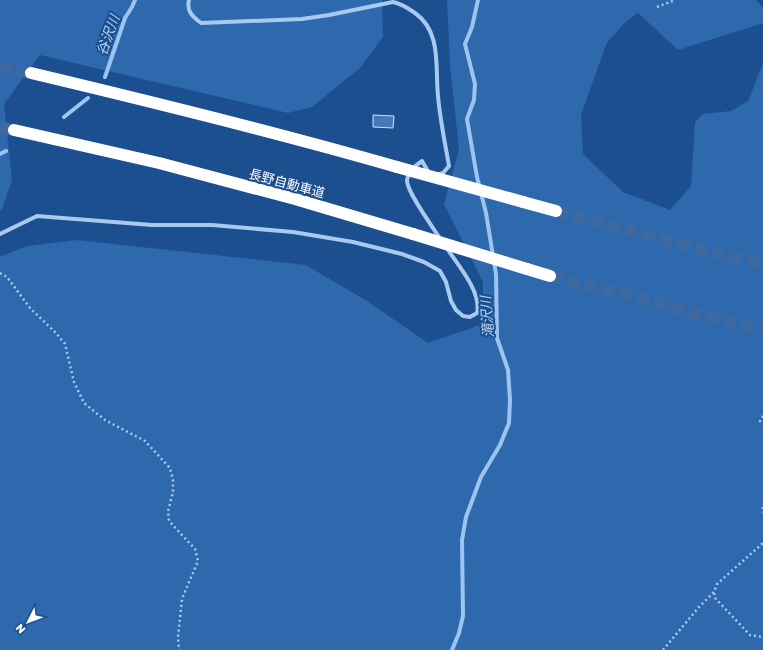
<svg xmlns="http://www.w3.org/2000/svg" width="763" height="650" font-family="'Golos Text','Noto Sans JP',sans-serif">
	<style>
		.green { fill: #2e69ad }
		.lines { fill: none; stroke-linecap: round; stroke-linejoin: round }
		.stream { stroke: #9cc4f0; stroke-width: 4 }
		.building { fill: #4478b7; stroke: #cfe3fa }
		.highway-tunnel { stroke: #3d69a0; stroke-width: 12; stroke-dasharray: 12 6; stroke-linecap: butt }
		.path { stroke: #a9c9ee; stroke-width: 2.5; stroke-dasharray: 2 3; stroke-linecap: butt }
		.street { stroke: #a9c9ee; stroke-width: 4 }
		.highway { stroke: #fff; stroke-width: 12 }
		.highway-bridge { stroke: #fff; stroke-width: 12 }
		.labels { text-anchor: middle; stroke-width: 4; stroke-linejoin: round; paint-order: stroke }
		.street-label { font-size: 13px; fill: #fff; stroke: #1b4f8f }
		.water-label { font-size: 14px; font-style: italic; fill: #b5d3f5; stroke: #1b4f8f }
	</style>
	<rect width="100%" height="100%" fill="#1b4f8f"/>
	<path class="green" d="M 0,0 L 382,0 L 383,37 L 360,68 L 312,107 L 288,113 L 40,55 L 4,104 L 12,180 L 2,209 L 0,210 Z
		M 447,0 L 756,0 L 763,8 L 763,23 L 678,50 L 638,13 L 627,21 L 607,42 L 581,115 L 583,154 L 623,192 L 670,210 L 691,186 L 695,122 L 703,114 L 731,111 L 748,101 L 763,63 L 763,650 L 0,650 L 0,257 L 27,246 L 77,240 L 306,265 L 367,301 L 428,343 L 483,324 L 483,282 L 444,204 L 459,149 L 450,65 Z"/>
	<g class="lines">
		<path class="stream" d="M 105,77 L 125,18 L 132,7 L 135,0
			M 64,117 L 88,98
			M 0,154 L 6,151
			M 452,650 L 459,633 L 463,616 L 462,540 L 466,517 L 481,477 L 500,445 L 509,423 L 510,400 L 508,370 L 497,338 L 496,274 L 486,213 L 477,177 L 467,119 L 474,100 L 475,84 L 465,44 L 472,27 L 478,0"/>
	</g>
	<path class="building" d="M 373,115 L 394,116 L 393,128 L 373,127 Z"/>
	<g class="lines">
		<path class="highway-tunnel" d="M 0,67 L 31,73
			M 0,127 L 14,130
			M 556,211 L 701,249 L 763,264
			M 550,276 L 763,330"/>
		<path class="path" d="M 657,7 L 675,0
			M 0,273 L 7,277 L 30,308 L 56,333 L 65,344 L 74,382 L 84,403 L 105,420 L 145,441 L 170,468 L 173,480 L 173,492 L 168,511 L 169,521 L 195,549 L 198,561 L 182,599 L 178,637 L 179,650
			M 763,416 L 760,421 L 763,424
			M 763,507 L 762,511 L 763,512
			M 714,593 L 715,598 L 750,635 L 763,637
			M 663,650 L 699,607 L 714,592 L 717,584 L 763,543"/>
		<path class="street" d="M 189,0 C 186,11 193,17 201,23 L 302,19 L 329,15 L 393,2 C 402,4 408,8 415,13 C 442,32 435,67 438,96 C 440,119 445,143 449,166 L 443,173 L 437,175
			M 429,173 L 422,161 C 416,165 408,172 407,180 C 406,191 434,229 441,240
			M 0,234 L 37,216 L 152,225 L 212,225 L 293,232 L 353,242 L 402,254 L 424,262 L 440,271 L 446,282 L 451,301 L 456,310 L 463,316 L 470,317 L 477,313 C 482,292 457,264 446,247"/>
		<path class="highway" d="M 31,73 C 153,102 276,132 397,167
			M 14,130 L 159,163 L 295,199 L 413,234
			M 523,202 L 556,211
			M 527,269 L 550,276"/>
		<path class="highway-bridge" d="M 397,167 L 523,202
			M 413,234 L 527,269"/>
	</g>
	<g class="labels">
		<g class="street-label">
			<text transform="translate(287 183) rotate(15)" y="5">長野自動車道</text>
		</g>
		<g class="water-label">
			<text transform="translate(108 35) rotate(-70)" y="5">谷沢川</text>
			<text transform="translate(487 317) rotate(-94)" y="5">滝沢川</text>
		</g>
	</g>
	<g transform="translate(28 622) rotate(228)" stroke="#1b4f8f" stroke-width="3" paint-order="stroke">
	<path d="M0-3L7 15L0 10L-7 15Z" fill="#ffffff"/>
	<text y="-6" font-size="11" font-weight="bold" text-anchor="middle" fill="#ffffff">N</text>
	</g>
</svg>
